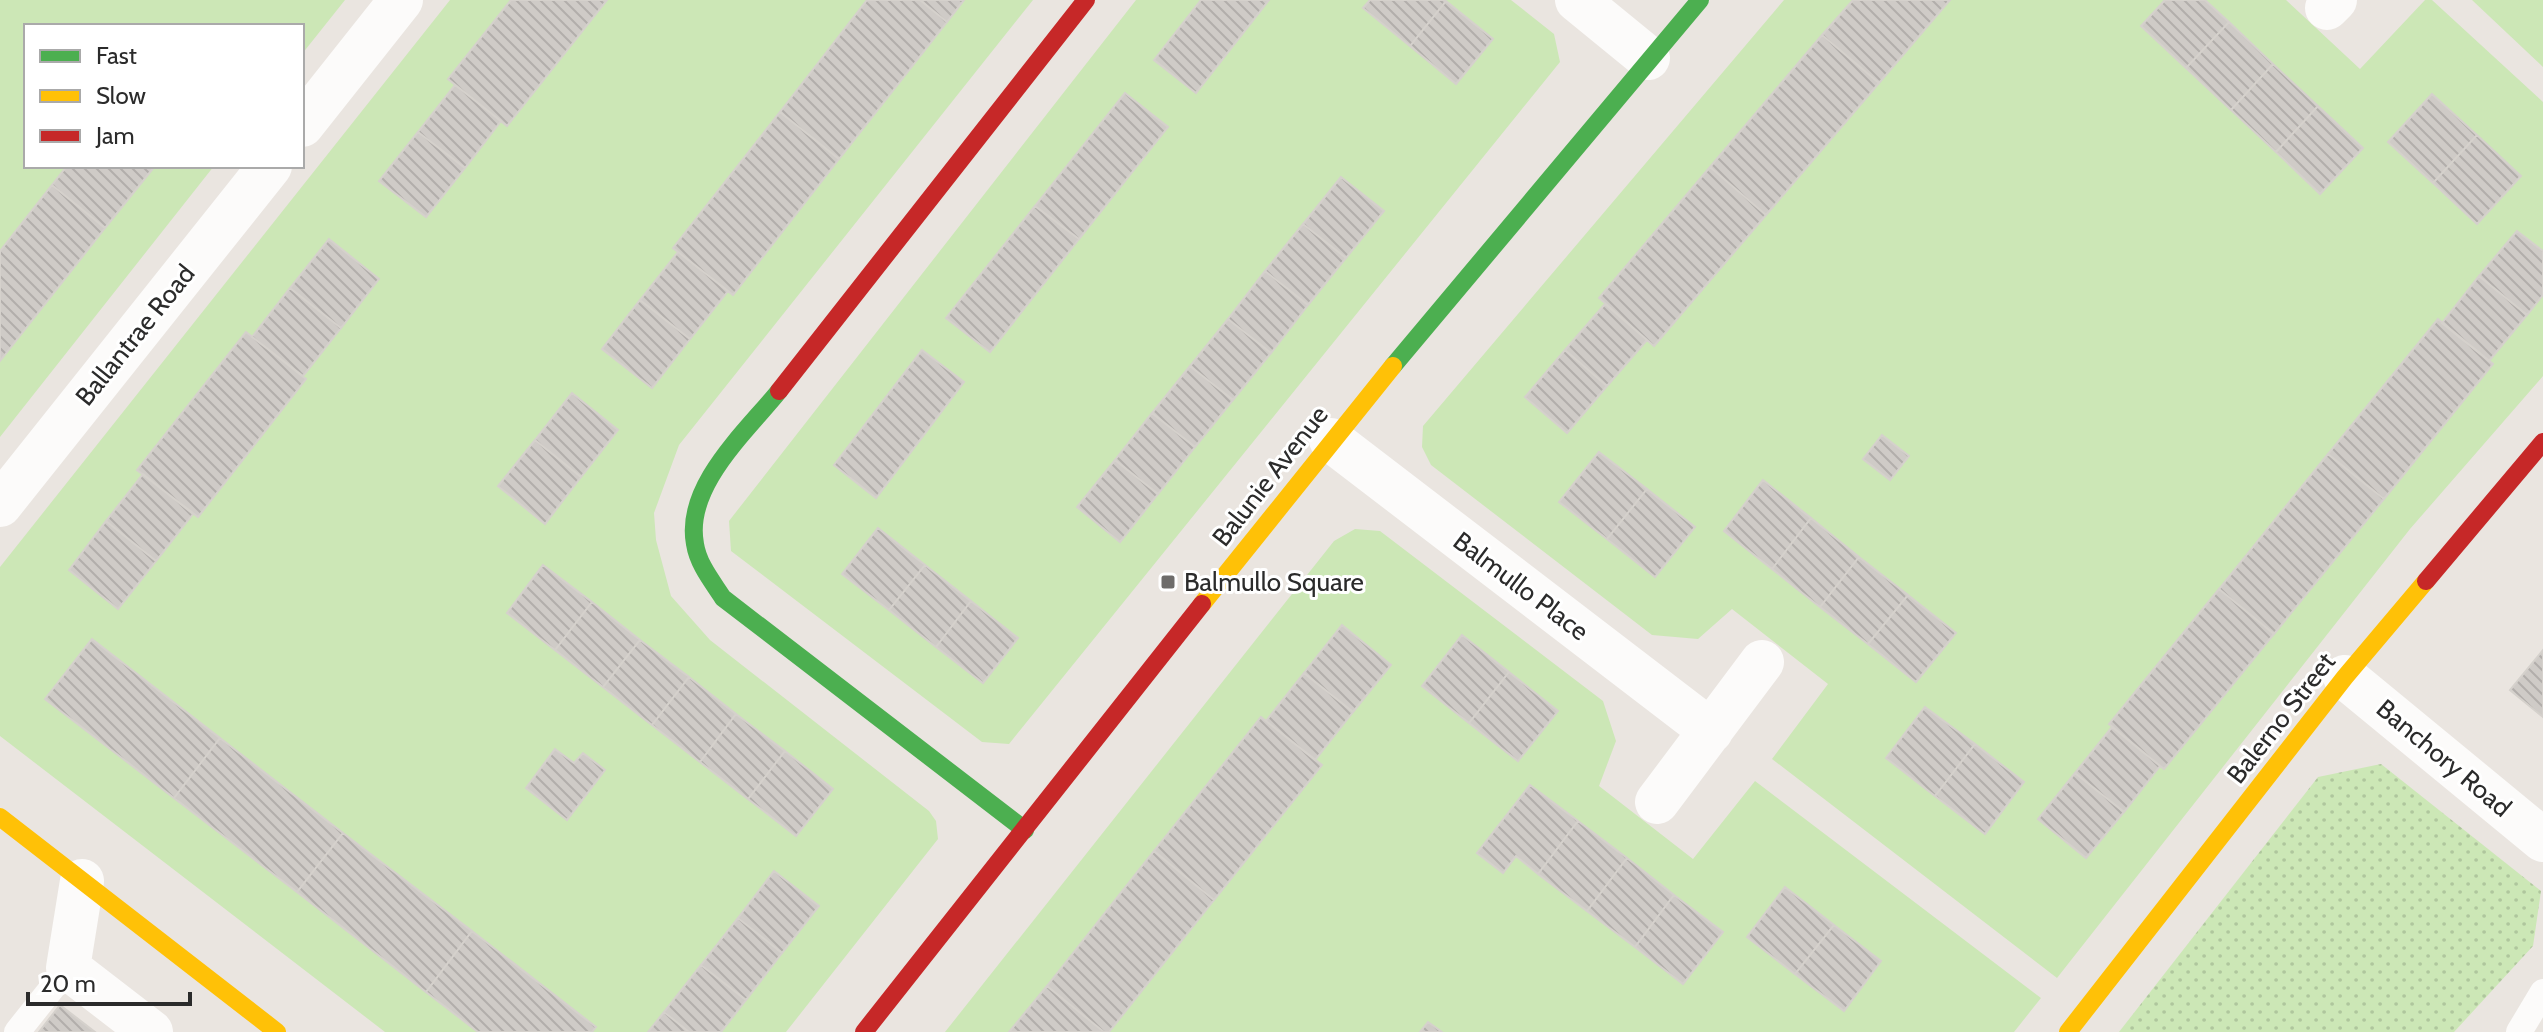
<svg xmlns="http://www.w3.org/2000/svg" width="2543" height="1032" font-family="Cabin,sans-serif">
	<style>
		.grass { fill: url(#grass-dots) }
		.garden { fill: #cce7b6 }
		.building { fill: url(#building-back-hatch); stroke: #d5d1cc; stroke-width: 2 }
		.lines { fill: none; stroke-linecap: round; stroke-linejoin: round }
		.lane { stroke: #fcfbfa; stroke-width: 26 }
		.street { stroke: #fcfbfa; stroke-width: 44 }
		.fast { stroke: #4caf50; stroke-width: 18 }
		.slow { stroke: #ffc107; stroke-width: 18 }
		.jam { stroke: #c62828; stroke-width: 18 }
		.poi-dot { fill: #6e6c6a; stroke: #fff; stroke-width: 3 }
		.labels { text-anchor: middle; stroke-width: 6; stroke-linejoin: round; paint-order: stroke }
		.street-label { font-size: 26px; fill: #2b2b2b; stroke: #fff }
		.poi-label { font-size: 26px; fill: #2b2b2b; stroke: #fff; text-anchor: start }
	</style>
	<defs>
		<pattern id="grass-dots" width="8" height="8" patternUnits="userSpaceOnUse" patternTransform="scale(2)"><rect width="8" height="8" fill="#cce7b6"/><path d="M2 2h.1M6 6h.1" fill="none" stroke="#afc69d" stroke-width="1.8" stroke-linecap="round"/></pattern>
		<pattern id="building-back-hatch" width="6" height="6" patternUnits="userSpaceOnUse" patternTransform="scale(2)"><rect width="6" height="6" fill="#cfcbc7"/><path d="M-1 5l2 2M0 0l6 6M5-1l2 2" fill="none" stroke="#b2aeab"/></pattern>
	</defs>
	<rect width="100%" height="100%" fill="#eae5e0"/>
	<path class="grass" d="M 2381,764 L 2541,891 L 2533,946 L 2454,1032 L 2119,1032 L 2318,777 Z"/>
	<path class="garden" d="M 0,0 L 345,0 L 302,54 L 302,26 L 26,26 L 26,166 L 214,166 L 0,437 Z
		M 450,0 L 1033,0 L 679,445 L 654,513 L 656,540 L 671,596 L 710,640 L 929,811 L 936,821 L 938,839 L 786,1032 L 385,1032 L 0,736 L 0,567 Z
		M 1136,0 L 1511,0 L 1554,34 L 1560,62 L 1009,744 L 982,742 L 731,551 L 729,521 Z
		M 1784,0 L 2286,0 L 2360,69 L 2425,0 L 2432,0 L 2543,102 L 2543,376 L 2410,529 L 2057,978 L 1772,759 L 1828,684 L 1732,609 L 1698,639 L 1652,635 L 1431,465 L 1422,447 L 1423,426 Z
		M 2472,0 L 2543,0 L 2543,67 Z
		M 1355,529 L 1380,531 L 1603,701 L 1616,741 L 1599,786 L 1693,859 L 1755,781 L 2041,998 L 2014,1032 L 945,1032 L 1334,541 Z"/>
	<path class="building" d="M 511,0 L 607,0 L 507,126 L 448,79 Z
		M 867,0 L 920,0 L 947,22 L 839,159 L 780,112 Z
		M 920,0 L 964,0 L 947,22 Z
		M 1201,0 L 1269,0 L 1196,93 L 1154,60 Z
		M 1370,0 L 1445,0 L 1446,1 L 1410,46 L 1363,8 Z
		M 1853,0 L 1950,0 L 1879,83 L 1822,35 Z
		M 2165,0 L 2205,0 L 2229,22 L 2186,68 L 2141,26 Z
		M 1446,1 L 1493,39 L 1456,84 L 1410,46 Z
		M 2229,22 L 2273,64 L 2231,110 L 2186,68 Z
		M 1822,35 L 1879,83 L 1766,215 L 1710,167 Z
		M 2273,64 L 2318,106 L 2276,152 L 2231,110 Z
		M 455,85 L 501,121 L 465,168 L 418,132 Z
		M 1125,93 L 1168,127 L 1079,239 L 1035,206 Z
		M 2432,94 L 2477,135 L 2433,183 L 2388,142 Z
		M 2318,106 L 2363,148 L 2320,194 L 2276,152 Z
		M 780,112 L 839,159 L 733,295 L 673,248 Z
		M 418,132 L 465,168 L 426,217 L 379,181 Z
		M 2477,135 L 2521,176 L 2477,224 L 2433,183 Z
		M 67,166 L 155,166 L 105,228 L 52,185 Z
		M 1710,167 L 1766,215 L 1654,346 L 1599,298 Z
		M 1341,177 L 1384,211 L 1346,258 L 1303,224 Z
		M 52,185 L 105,228 L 0,361 L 0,251 Z
		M 1035,206 L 1079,239 L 990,352 L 946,318 Z
		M 1303,224 L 1346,258 L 1308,305 L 1265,271 Z
		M 2517,231 L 2543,251 L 2543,295 L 2527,315 L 2479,276 Z
		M 329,239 L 379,279 L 341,328 L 290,288 Z
		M 678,252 L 728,291 L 690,339 L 640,300 Z
		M 1265,271 L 1308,305 L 1271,353 L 1228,319 Z
		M 2479,276 L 2527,315 L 2489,361 L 2442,323 Z
		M 290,288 L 341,328 L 303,376 L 252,337 Z
		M 640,300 L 690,339 L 652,388 L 602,349 Z
		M 1605,304 L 1647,340 L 1607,386 L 1565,350 Z
		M 1228,319 L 1271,353 L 1233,400 L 1190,366 Z
		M 2438,319 L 2493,364 L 2384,499 L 2328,454 Z
		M 246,332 L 306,379 L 198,517 L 137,470 Z
		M 922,350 L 964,382 L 876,498 L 834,465 Z
		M 1565,350 L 1607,386 L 1567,433 L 1525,397 Z
		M 1190,366 L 1233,400 L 1195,447 L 1152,413 Z
		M 572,393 L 618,430 L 581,477 L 535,440 Z
		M 1152,413 L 1195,447 L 1158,494 L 1115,460 Z
		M 1882,435 L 1909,456 L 1890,480 L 1863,459 Z
		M 535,440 L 581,477 L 545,524 L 498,486 Z
		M 1599,452 L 1647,489 L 1607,539 L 1559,502 Z
		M 2328,454 L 2384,499 L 2274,634 L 2219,589 Z
		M 1115,460 L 1158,494 L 1120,542 L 1077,507 Z
		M 143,474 L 193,514 L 156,561 L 106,521 Z
		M 1763,480 L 1811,518 L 1772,569 L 1724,531 Z
		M 1647,489 L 1695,527 L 1655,577 L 1607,539 Z
		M 1811,518 L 1859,557 L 1820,607 L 1772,569 Z
		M 106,521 L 156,561 L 118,609 L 69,570 Z
		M 878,528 L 925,565 L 889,610 L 842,574 Z
		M 1859,557 L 1908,595 L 1868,644 L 1820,607 Z
		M 543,565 L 592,602 L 555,650 L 507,613 Z
		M 925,565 L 971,601 L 936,647 L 889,610 Z
		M 2219,589 L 2274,634 L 2164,769 L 2109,724 Z
		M 1908,595 L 1956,633 L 1916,682 L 1868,644 Z
		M 971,601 L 1018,638 L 983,683 L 936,647 Z
		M 592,602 L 640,640 L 603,687 L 555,650 Z
		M 1342,625 L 1391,665 L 1353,712 L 1304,673 Z
		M 1462,635 L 1509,672 L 1469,723 L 1422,686 Z
		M 92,639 L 220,738 L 174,798 L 45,699 Z
		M 640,640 L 689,677 L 652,725 L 603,687 Z
		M 2543,650 L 2543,717 L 2510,690 Z
		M 1509,672 L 1558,711 L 1518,761 L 1469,723 Z
		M 1304,673 L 1353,712 L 1315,760 L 1266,721 Z
		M 689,677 L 736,714 L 700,762 L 652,725 Z
		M 1925,707 L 1975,744 L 1935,796 L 1886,758 Z
		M 736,714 L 785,751 L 748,799 L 700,762 Z
		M 1261,717 L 1322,765 L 1214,900 L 1154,851 Z
		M 2112,727 L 2160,766 L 2124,812 L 2075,773 Z
		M 220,738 L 343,833 L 297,892 L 174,798 Z
		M 1975,744 L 2024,782 L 1985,834 L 1935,796 Z
		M 555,749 L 574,763 L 583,753 L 605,770 L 567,820 L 526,788 Z
		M 785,751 L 833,789 L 796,836 L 748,799 Z
		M 2075,773 L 2124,812 L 2086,858 L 2038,819 Z
		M 1530,785 L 1578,821 L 1538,874 L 1516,856 L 1503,873 L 1477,853 Z
		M 1578,821 L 1627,858 L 1587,911 L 1538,874 Z
		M 343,833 L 472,931 L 426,992 L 297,892 Z
		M 1154,851 L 1214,900 L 1109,1032 L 1104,1032 L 1047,986 Z
		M 1627,858 L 1674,895 L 1635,947 L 1587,911 Z
		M 774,871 L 819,906 L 782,953 L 738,918 Z
		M 1785,887 L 1834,925 L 1795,974 L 1747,937 Z
		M 1674,895 L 1723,932 L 1683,984 L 1635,947 Z
		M 738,918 L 782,953 L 746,1000 L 701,965 Z
		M 1834,925 L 1881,961 L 1844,1011 L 1795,974 Z
		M 472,931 L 596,1027 L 592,1032 L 478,1032 L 426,992 Z
		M 701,965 L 746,1000 L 721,1032 L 689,1032 L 664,1012 Z
		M 1047,986 L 1104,1032 L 1009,1032 Z
		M 60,1005 L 95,1032 L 39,1032 Z
		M 664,1012 L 689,1032 L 648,1032 Z
		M 1428,1022 L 1442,1032 L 1420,1032 Z"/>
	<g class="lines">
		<path class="lane" d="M 17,1032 L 68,968
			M 2519,1032 L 2543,992"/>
		<path class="street" d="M 1577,0 L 1648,58
			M 2327,8 L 2335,0
			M 302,125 L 401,0
			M 1331,440 L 1711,731
			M 0,505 L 270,166
			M 2345,677 L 2543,840
			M 1657,802 L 1762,662
			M 82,881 L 68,968 L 151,1032"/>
		<path class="fast" d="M 1393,366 L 1700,0
			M 779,391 C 747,431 684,486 695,544 C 698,564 712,581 723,598 L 1025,830"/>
		<path class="slow" d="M 1202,604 L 1393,366
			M 0,817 L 277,1032
			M 2068,1032 L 2345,677 L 2426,581"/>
		<path class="jam" d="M 779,391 L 1086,0
			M 2426,581 L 2543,442
			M 864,1032 L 1202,604"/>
	</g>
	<rect class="poi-dot" x="1160" y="574" width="16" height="16" rx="4"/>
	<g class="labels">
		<g class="street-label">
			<text transform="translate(135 335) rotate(-51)" y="9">Ballantrae Road</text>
			<text transform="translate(1270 476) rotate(-52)" y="9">Balunie Avenue</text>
			<text transform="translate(1521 586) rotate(37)" y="9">Balmullo Place</text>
			<text transform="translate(2281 718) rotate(-52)" y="9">Balerno Street</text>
			<text transform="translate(2444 758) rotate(40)" y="9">Banchory Road</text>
		</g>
		<g class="poi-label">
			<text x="1184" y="591">Balmullo Square</text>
		</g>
	</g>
	<rect x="24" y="24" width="280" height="144" fill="#ffffff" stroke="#aaaaaa" stroke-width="2"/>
	<rect x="40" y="50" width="40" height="12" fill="#4caf50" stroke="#aaaaaa" stroke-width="2"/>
	<text x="96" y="64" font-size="24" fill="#2b2b2b">Fast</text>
	<rect x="40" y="90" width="40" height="12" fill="#ffc107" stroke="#aaaaaa" stroke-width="2"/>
	<text x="96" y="104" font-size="24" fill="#2b2b2b">Slow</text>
	<rect x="40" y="130" width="40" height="12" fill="#c62828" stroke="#aaaaaa" stroke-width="2"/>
	<text x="96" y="144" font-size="24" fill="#2b2b2b">Jam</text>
	<path d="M28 992v12h162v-12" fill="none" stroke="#2b2b2b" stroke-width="4"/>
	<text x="40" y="992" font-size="24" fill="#2b2b2b" stroke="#ffffff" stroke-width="6" paint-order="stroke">20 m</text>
</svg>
